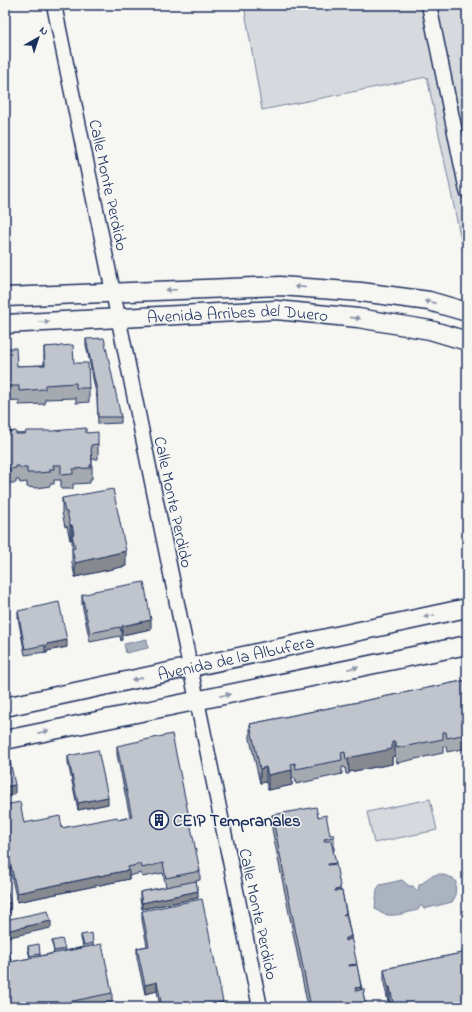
<svg xmlns="http://www.w3.org/2000/svg" width="472" height="1012" font-family="'Indie Flower',sans-serif">
	<style>
		.green { fill: #d6d9dd; stroke: #78849e }
		.water { fill: #abb2c0; stroke: #717e99 }
		.lines { fill: none; stroke-linecap: round; stroke-linejoin: round }
		.pedestrian-casing { stroke: #1b2f5e; stroke-width: 17 }
		.minor-casing { stroke: #1b2f5e; stroke-width: 21 }
		.pedestrian { stroke: #f6f6f2; stroke-width: 14 }
		.minor { stroke: #f6f6f2; stroke-width: 18 }
		.wall { fill: #a5a9b0; stroke: #1b2f5e }
		.shaded-wall { fill: #868990; stroke: #1b2f5e }
		.building { fill: #c0c4cd; stroke: #1b2f5e }
		.oneway { fill: #8892a8 }
		.labels { text-anchor: middle; stroke-width: 3; stroke-linejoin: round; paint-order: stroke }
		.street-label { font-size: 17px; fill: #1b2f5e; stroke: #f6f6f2 }
		.poi-label { font-size: 17px; font-weight: bold; fill: #1b2f5e; stroke: #f6f6f2; text-anchor: start }
	</style>
	<rect width="100%" height="100%" fill="#f6f6f2"/>
	<filter id="ink" filterUnits="userSpaceOnUse"><feTurbulence type="fractalNoise" baseFrequency=".025" numOctaves="2"/><feDisplacementMap in="SourceGraphic" scale="8" xChannelSelector="R" yChannelSelector="G"/><feConvolveMatrix kernelMatrix="1 2 1 2 8 2 1 2 1" color-interpolation-filters="sRGB"/></filter>
	<g filter="url(#ink)">
		<path class="green" d="M 244,5 L 467,5 L 467,269 L 427,77 L 262,110 Z
			M 430,799 L 437,830 L 374,843 L 367,812 Z"/>
		<path class="water" d="M 147,639 L 148,648 L 126,653 L 124,644 Z
			M 440,874 L 453,878 L 456,882 L 455,897 L 452,902 L 424,909 L 421,905 L 418,910 C 404,913 386,921 375,908 L 377,889 L 380,885 L 402,880 L 409,886 L 413,886 L 416,890 L 418,890 L 419,885 C 429,880 425,876 440,874 Z"/>
		<g class="lines">
			<g class="pedestrian-casing">
				<path id="pedestrian" d="M 54,5 L 260,1007
					M 429,5 L 467,191"/>
			</g>
			<g class="minor-casing">
				<g id="minor">
					<path d="M 5,297 L 280,286 L 361,292 L 429,301 L 467,312"/>
					<path id="s1" d="M 5,324 L 276,310 L 358,318 L 430,330 L 467,341"/>
					<path id="s2" d="M 5,707 L 467,608"/>
					<path d="M 5,740 L 467,645"/>
				</g>
			</g>
			<use href="#pedestrian" class="pedestrian"/>
			<use href="#minor" class="minor"/>
		</g>
		<path class="wall" d="M 86,339 L 121,417 L 121,423 L 98,424 L 97,398 L 86,345 Z
			M 44,347 L 58,347 L 74,363 L 89,388 L 89,402 L 76,403 L 76,398 L 45,399 L 45,404 L 19,405 L 19,400 L 5,401 L 5,348 L 17,366 L 44,365 Z
			M 5,432 L 16,434 L 86,433 L 98,444 L 98,459 L 92,459 L 92,479 L 90,479 L 90,483 L 73,484 L 73,489 L 61,489 L 61,480 L 54,480 L 54,484 L 50,484 L 50,486 L 37,488 L 27,487 L 27,482 L 20,483 L 19,480 L 16,480 L 16,483 L 9,483 L 9,489 L 5,490 Z
			M 62,498 L 126,566 L 75,577 L 72,563 L 72,539 L 70,540 L 67,526 L 65,527 L 62,512 Z
			M 82,595 L 151,629 L 122,635 L 122,640 L 121,641 L 120,636 L 90,642 L 82,604 Z
			M 18,611 L 67,647 L 47,651 L 47,653 L 45,653 L 45,652 L 25,655 L 18,618 Z
			M 467,680 L 467,748 L 447,752 L 446,747 L 443,746 L 443,753 L 397,763 L 395,756 L 392,757 L 392,764 L 349,772 L 349,774 L 346,774 L 345,767 L 342,767 L 342,774 L 296,784 L 295,778 L 292,778 L 292,785 L 268,790 L 266,782 L 260,783 L 250,739 L 250,724 Z
			M 117,746 L 200,871 L 200,880 L 196,881 L 198,898 L 142,909 L 140,899 L 140,892 L 166,887 L 163,873 L 142,877 L 141,873 L 129,876 L 129,879 L 17,902 L 10,870 L 5,872 L 5,805 L 24,823 L 62,828 L 118,820 L 130,817 L 117,755 Z
			M 68,756 L 108,804 L 78,810 L 68,763 Z
			M 272,815 L 318,817 L 330,835 L 334,837 L 334,851 L 333,851 L 340,891 L 342,891 L 351,936 L 351,940 L 366,1007 L 308,1007 L 272,829 Z
			M 142,911 L 223,1007 L 160,1007 L 157,991 L 145,994 L 137,958 L 137,948 L 147,946 L 142,920 Z
			M 81,935 L 93,943 L 93,945 L 112,993 L 112,1002 L 90,1007 L 5,1007 L 5,951 L 11,960 L 11,962 L 30,958 L 28,950 L 28,946 L 40,954 L 40,956 L 54,953 L 52,941 L 65,949 L 65,951 L 83,947 L 81,938 Z
			M 467,952 L 467,1007 L 391,1007 L 390,1001 L 388,1002 L 384,983 L 384,969 Z"/>
		<path class="shaded-wall" d="M 70,525 L 72,525 L 72,539 L 70,540 Z
			M 126,551 L 126,566 L 75,577 L 75,563 Z
			M 151,620 L 151,629 L 122,635 L 122,626 Z
			M 67,640 L 67,647 L 47,651 L 47,653 L 45,653 L 45,647 L 47,644 Z
			M 392,742 L 395,742 L 395,756 L 392,757 L 392,764 L 349,772 L 348,758 Z
			M 266,767 L 266,782 L 260,783 L 260,769 Z
			M 292,770 L 292,785 L 268,790 L 268,775 Z
			M 15,785 L 15,794 L 5,797 L 5,787 Z
			M 108,797 L 108,804 L 78,810 L 78,803 Z
			M 10,861 L 10,870 L 5,872 L 5,862 Z
			M 129,870 L 129,879 L 17,902 L 17,893 Z
			M 340,886 L 340,903 L 335,890 Z
			M 198,891 L 198,898 L 142,909 L 142,903 Z
			M 10,903 L 10,913 L 5,914 L 5,904 Z
			M 51,921 L 51,928 L 5,938 L 5,931 Z
			M 351,936 L 351,951 L 345,953 L 345,939 Z
			M 157,982 L 157,991 L 145,994 L 145,985 Z
			M 361,987 L 361,1001 L 355,1002 L 355,988 Z
			M 388,987 L 390,987 L 390,1001 L 388,1002 Z
			M 223,1002 L 223,1007 L 200,1007 Z"/>
		<path class="building" d="M 104,338 L 121,417 L 98,417 L 97,391 L 86,339 Z
			M 73,345 L 74,363 L 88,363 L 89,388 L 76,388 L 76,383 L 45,385 L 45,389 L 19,391 L 19,386 L 5,386 L 5,348 L 16,348 L 17,366 L 45,365 L 44,347 L 58,346 L 58,347 L 60,346 Z
			M 86,428 L 86,433 L 98,432 L 98,444 L 91,445 L 92,465 L 90,465 L 90,468 L 73,469 L 73,474 L 61,475 L 61,465 L 53,465 L 54,469 L 50,469 L 50,472 L 37,473 L 27,473 L 27,468 L 20,468 L 19,466 L 16,466 L 16,468 L 9,469 L 9,475 L 5,475 L 5,432 L 16,431 L 16,434 L 25,434 L 26,431 L 53,431 Z
			M 113,489 L 126,551 L 75,563 L 72,549 L 75,548 L 72,535 L 74,534 L 72,525 L 70,525 L 67,512 L 65,512 L 62,498 Z
			M 144,582 L 151,620 L 122,626 L 122,631 L 121,631 L 120,627 L 90,633 L 82,595 L 94,592 L 94,591 Z
			M 59,602 L 67,640 L 47,644 L 47,646 L 45,647 L 45,645 L 25,649 L 18,611 Z
			M 467,680 L 467,734 L 447,738 L 446,732 L 443,732 L 443,739 L 397,748 L 395,742 L 392,742 L 392,749 L 348,758 L 349,759 L 346,760 L 345,752 L 341,753 L 342,760 L 296,769 L 295,763 L 291,764 L 292,770 L 268,775 L 266,767 L 260,769 L 250,724 Z
			M 172,734 L 200,871 L 166,878 L 163,863 L 142,868 L 141,864 L 128,867 L 129,870 L 17,893 L 10,861 L 5,862 L 5,805 L 20,802 L 24,823 L 60,816 L 62,828 L 117,817 L 118,820 L 132,817 L 117,746 Z
			M 98,750 L 108,797 L 78,803 L 68,756 Z
			M 9,756 L 15,785 L 5,787 L 5,757 Z
			M 316,807 L 318,817 L 326,815 L 330,835 L 334,835 L 334,837 L 324,839 L 324,841 L 331,841 L 336,863 L 328,864 L 328,865 L 336,864 L 340,886 L 340,889 L 335,890 L 335,891 L 342,891 L 346,913 L 343,915 L 346,914 L 351,936 L 345,939 L 345,941 L 351,939 L 352,941 L 357,964 L 349,965 L 349,966 L 357,965 L 361,987 L 355,988 L 356,991 L 364,989 L 364,992 L 363,992 L 366,1007 L 311,1007 L 272,815 Z
			M 5,877 L 10,903 L 5,904 Z
			M 196,881 L 198,891 L 142,903 L 140,892 Z
			M 202,899 L 223,1002 L 200,1007 L 162,1007 L 157,982 L 145,985 L 137,948 L 149,946 L 142,911 Z
			M 48,911 L 51,921 L 5,931 L 5,920 Z
			M 92,933 L 93,943 L 84,945 L 81,935 Z
			M 62,939 L 65,949 L 54,951 L 52,941 Z
			M 39,944 L 40,954 L 30,956 L 28,946 Z
			M 102,944 L 112,993 L 44,1007 L 5,1007 L 5,963 Z
			M 9,950 L 11,960 L 5,961 L 5,951 Z
			M 467,952 L 467,1006 L 464,1007 L 394,1007 L 390,987 L 388,987 L 384,969 Z"/>
		<defs><path id="oneway-solid" d="M-6-.8H1V-3.2L6.5 0L1 3.2V.8H-6Z"/></defs>
		<g class="oneway">
			<use href="#oneway-solid" transform="translate(300 287) rotate(-175)"/>
			<use href="#oneway-solid" transform="translate(171 290) rotate(178)"/>
			<use href="#oneway-solid" transform="translate(430 302) rotate(-168)"/>
			<use href="#oneway-solid" transform="translate(355 318) rotate(7)"/>
			<use href="#oneway-solid" transform="translate(44 322) rotate(-3)"/>
			<use href="#oneway-solid" transform="translate(429 616) rotate(168)"/>
			<use href="#oneway-solid" transform="translate(353 668) rotate(-12)"/>
			<use href="#oneway-solid" transform="translate(137 679) rotate(168)"/>
			<use href="#oneway-solid" transform="translate(225 695) rotate(-12)"/>
			<use href="#oneway-solid" transform="translate(43 732) rotate(-12)"/>
		</g>
	</g>
	<defs>
		<g id="building-ring" transform="scale(1)"><circle r="9.5" fill="#f6f6f2" stroke="#1b2f5e" stroke-width="1.5"/><path d="M-4-6H4V6H1V3H-1V6H-4ZM-2.5-4.3h1.7v1.8h-1.7ZM.8-4.3h1.7v1.8H.8ZM-2.5-1h1.7V.8h-1.7ZM.8-1h1.7V.8H.8Z" fill="#1b2f5e"/></g>
	</defs>
	<g fill-rule="evenodd">
		<use href="#building-ring" x="159" y="820"/>
	</g>
	<g class="labels">
		<g class="street-label">
			<text transform="translate(109 185) rotate(78)" y="6">Calle Monte Perdido</text>
			<text dy="6" stroke="none"><textPath href="#s1" startOffset="233">Avenida Arribes del Duero</textPath></text>
			<text transform="translate(174 502) rotate(78)" y="6">Calle Monte Perdido</text>
			<text dy="6" stroke="none"><textPath href="#s2" startOffset="236">Avenida de la Albufera</textPath></text>
			<text transform="translate(259 914) rotate(78)" y="6">Calle Monte Perdido</text>
		</g>
		<g class="poi-label">
			<text x="173" y="826">CEIP Tempranales</text>
		</g>
	</g>
	<rect width="472" height="1012" fill="none" stroke="#f6f6f2" stroke-width="20"/>
	<rect x="10" y="10" width="452" height="992" fill="none" stroke="#1b2f5e" stroke-width="1.5" filter="url(#ink)"/>
	<g transform="translate(38 38) rotate(39)" stroke="#f6f6f2" stroke-width="3" paint-order="stroke">
	<path d="M0-3L7 15L0 10L-7 15Z" fill="#1b2f5e"/>
	<text y="-6" font-size="11" font-weight="bold" text-anchor="middle" fill="#1b2f5e">N</text>
	</g>
</svg>
